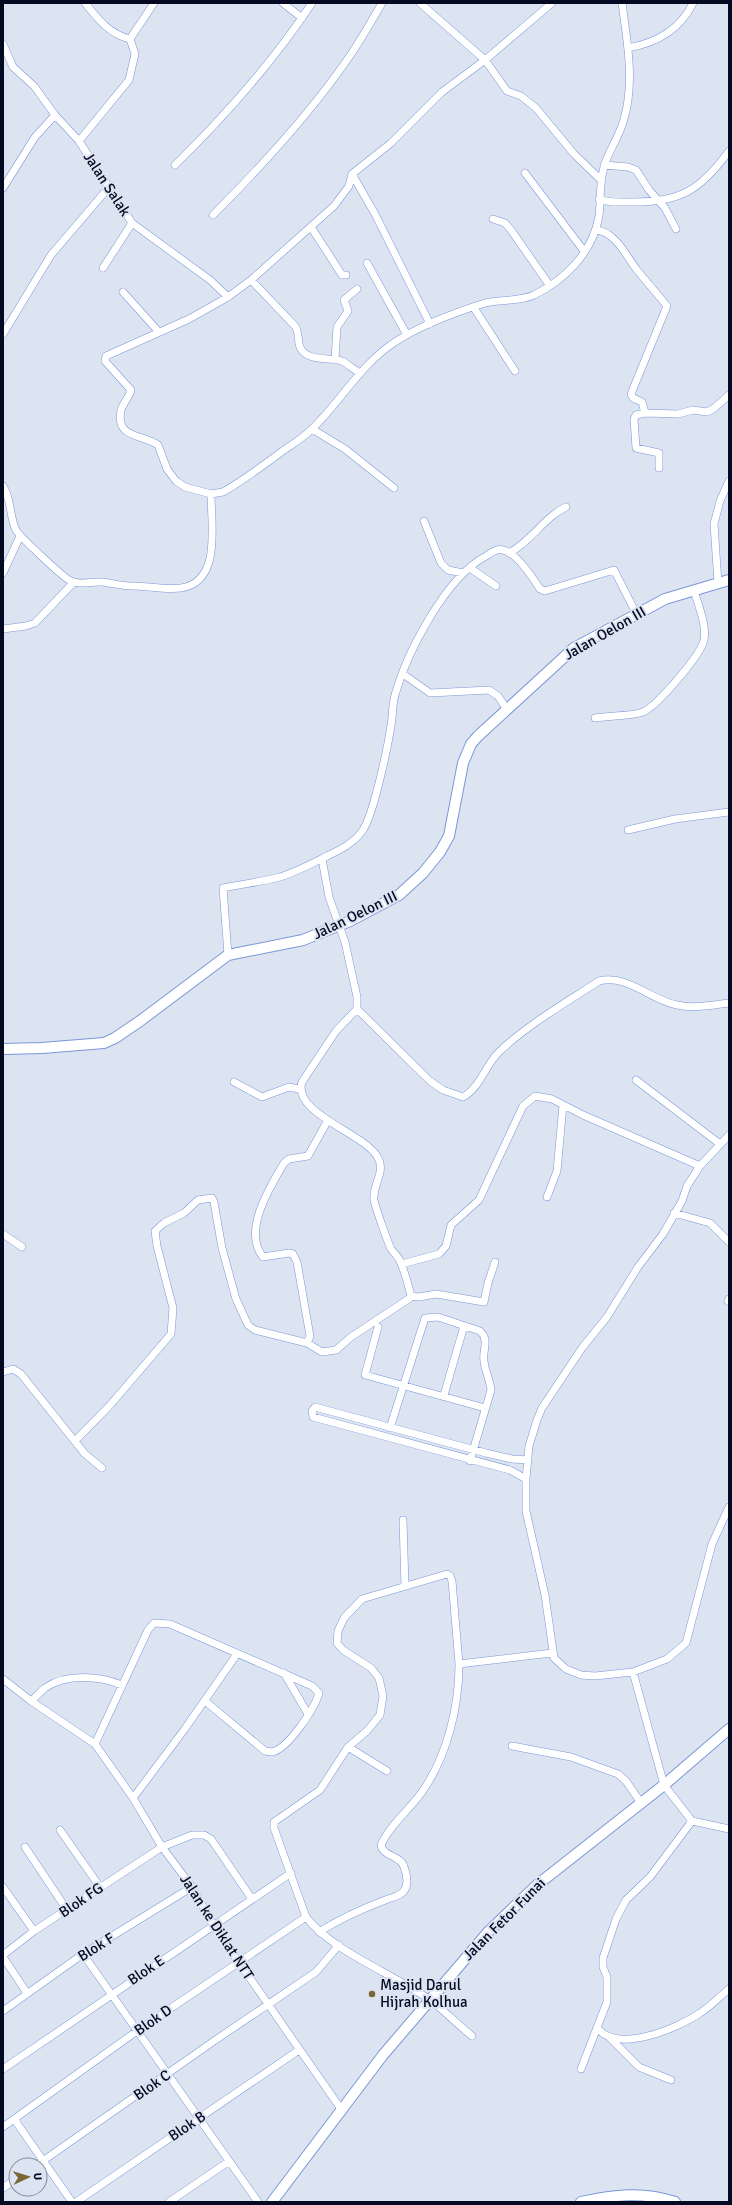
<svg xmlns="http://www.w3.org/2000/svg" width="732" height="2205" font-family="Signika,sans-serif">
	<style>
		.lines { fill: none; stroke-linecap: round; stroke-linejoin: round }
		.street-casing { stroke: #7b97db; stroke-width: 8 }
		.secondary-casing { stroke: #7b97db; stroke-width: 12 }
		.street { stroke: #fff; stroke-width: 7 }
		.secondary { stroke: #fff; stroke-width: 10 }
		.poi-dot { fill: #7b6736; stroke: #dce3f1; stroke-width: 1.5 }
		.labels { text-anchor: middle; stroke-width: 4; stroke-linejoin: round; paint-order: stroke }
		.street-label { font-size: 15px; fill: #040a22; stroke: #dce3f1 }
		.poi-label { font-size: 15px; fill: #040a22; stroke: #dce3f1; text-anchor: start }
	</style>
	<rect width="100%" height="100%" fill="#dce3f1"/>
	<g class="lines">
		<g class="street-casing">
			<path id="street" d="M 85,3 C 98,19 109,34 130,39
				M 154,3 L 130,39 L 135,54 L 129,80 L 79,141 L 132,223 L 210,280 L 228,297
				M 283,3 L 302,18
				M 420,3 L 485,60 L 507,91 L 521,96 L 536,108 L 574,154 L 601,180
				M 552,3 L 485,60 L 442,92 L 391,143 L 352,174 L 349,186 L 334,206 L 251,280 L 228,297 L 189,319 L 106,356 L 105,361 L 131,390 C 129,398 123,403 121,410 C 115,439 143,434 158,445 L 167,469 L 176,481 L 185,487 L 211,494 L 223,492 C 244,480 264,465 284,450 C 293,444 304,437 312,429 C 340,402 359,367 392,344 C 420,325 453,313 485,303 C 501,299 518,302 534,295 C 565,280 593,252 599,216 C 601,200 599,184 604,167 C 608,151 620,136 624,119 C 635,82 627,41 622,3
				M 3,44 L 13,67 L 34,86 L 55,115
				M 628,48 C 656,43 680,30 693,3
				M 175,165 C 225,116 273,62 312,3
				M 604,165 L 628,167 L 636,170 L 649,190 L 665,208 L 676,229
				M 525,173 L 584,251
				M 352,174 L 375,214 L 430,324
				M 3,188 L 35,137 L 55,115 L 79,141
				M 599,199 C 607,203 620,202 629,202 C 679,203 700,191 729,151
				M 213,215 C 261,167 308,116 347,60 C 360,42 371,22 382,3
				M 493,219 L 505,223 L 511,230 L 550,286
				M 311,227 L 342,275 L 346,275
				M 596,230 C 616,232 626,256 637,270 C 647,282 657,294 667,306 L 631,394 L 633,398 L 642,402 L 645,413 L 678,414 L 693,410 L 707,412 L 713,409 L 729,395
				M 367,263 L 407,335
				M 103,268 L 132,223
				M 251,280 L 295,326 C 300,333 297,344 301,349 C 309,362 330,357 342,361 C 348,364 354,370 360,373
				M 123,292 L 158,331
				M 474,308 L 515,371
				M 3,334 L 51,255 L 110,186
				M 335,360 L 337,327 L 348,311 L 344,300 L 357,289
				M 645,413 L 636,415 L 634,419 L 636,448 L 659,453 L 659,468
				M 312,429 L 345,449 L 394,488
				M 3,486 C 12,500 9,516 16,530 C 19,536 62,576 69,580 C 79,586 91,581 102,582 C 112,583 122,586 132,586 C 148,586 165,590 181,588 C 222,582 211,524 211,494
				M 424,521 L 441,563 L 448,570 L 463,573
				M 509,553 C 532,541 543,518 566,507
				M 470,568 L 496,586
				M 3,573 L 20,536
				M 718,583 L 714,524 L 720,501 L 729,481
				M 3,629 L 26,626 L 35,623 L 74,582
				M 403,674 L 430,693 L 489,690 L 498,696 L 506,708
				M 595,718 C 607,716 633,716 643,712 C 657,706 701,655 704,640 C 707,625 698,605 694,590
				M 628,830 L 675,819 L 729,812
				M 322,859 L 329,897 L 345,942 L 357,997 L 357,1009 L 336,1031 L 302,1082 C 292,1113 363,1133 377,1156 C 387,1172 372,1184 374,1200 C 375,1206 388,1243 391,1249 C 394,1253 398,1256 400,1261 C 405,1272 408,1284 411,1296
				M 228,955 L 223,888 C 242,884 261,882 280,877 C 296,872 311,864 327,856 C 340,850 354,843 363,830 C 374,813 388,746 391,725 C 393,715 392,705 395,695 C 407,652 446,577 486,556 C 491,553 497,548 503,550 C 516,552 533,578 540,589 L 545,591 L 614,570 L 636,613
				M 357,1009 L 430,1081 L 443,1090 L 463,1097 C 480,1088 486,1064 499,1052 C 527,1025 567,1002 599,981 C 628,974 650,1000 677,1005 C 693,1009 712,1005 729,1003
				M 636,1080 L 720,1144
				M 234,1082 L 262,1097 L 289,1087 L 299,1089
				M 729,1135 L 700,1166 L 687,1186 L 682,1201 L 663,1234 L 638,1267 L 607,1317 L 582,1348 L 542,1408 L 537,1420 L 529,1446 L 526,1479 L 526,1511 L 545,1595 L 554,1658 L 566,1669 L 581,1675 L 595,1676 L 633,1672 L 664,1785 L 692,1821 L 729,1829
				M 547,1197 L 557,1171 L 563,1105
				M 674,1213 L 710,1223 L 729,1242
				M 3,1234 L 22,1247
				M 402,1264 L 439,1254 L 446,1246 L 451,1225 L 479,1200 L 523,1106 L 535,1096 L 552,1099 L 583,1115 L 700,1166
				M 411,1296 L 419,1297 L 436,1294 L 484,1302 L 488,1283 L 495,1262
				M 728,1301 L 729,1299
				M 378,1327 L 365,1375 L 485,1408
				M 307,1343 L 310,1336 L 297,1262 L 293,1254 L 289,1253 L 263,1257 C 242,1231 270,1187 284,1163 L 289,1159 L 308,1156 L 328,1120
				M 3,1372 L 13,1369 L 21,1374 L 85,1454 L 102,1468
				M 444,1395 L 464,1326
				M 390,1428 L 425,1318 L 438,1317 L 480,1331 C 490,1340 482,1350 484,1361 C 485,1371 490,1380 491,1390 L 470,1461
				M 75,1441 L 111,1404 L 171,1334 L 173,1308 L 157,1246 L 155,1231 L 164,1223 L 184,1213 L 198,1200 L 212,1198 L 214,1202 L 222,1248 L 236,1299 L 248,1325 L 255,1330 L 307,1343 L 322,1352 L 336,1350 L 351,1337 L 410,1298 L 411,1296
				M 526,1479 L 510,1470 L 313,1417 L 312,1411 L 315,1407 L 486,1453 L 512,1459 L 528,1460
				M 403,1520 L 405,1586
				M 633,1672 L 667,1659 L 686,1643 L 712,1544 L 729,1507
				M 284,1673 L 308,1714
				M 3,1679 L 31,1701 L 95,1744 L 133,1798 L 162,1847 L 192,1887 L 213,1925 L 341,2109
				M 31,1701 C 36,1697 40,1692 45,1688 C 66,1673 100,1676 122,1685
				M 95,1744 L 148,1630 L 154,1623 L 170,1624 L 312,1686 L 319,1693 C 315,1708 288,1749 272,1752 L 265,1751 L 205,1701
				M 512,1746 L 571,1757 L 618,1774 L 626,1781 L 641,1803
				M 348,1747 L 387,1771
				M 133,1798 L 184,1730 L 237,1654
				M 60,1830 L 100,1887
				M 25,1847 L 67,1910
				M 3,1887 L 34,1931
				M 319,1932 C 341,1918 364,1908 388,1899 C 394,1897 400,1896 404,1891 C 409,1884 407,1875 404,1867 C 401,1855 383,1857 381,1845 C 388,1827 411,1808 422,1792 C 447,1756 459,1708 459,1664
				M 83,1954 L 258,2202
				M 3,1955 L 34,1931 L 162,1847 L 192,1835 L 204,1835 L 211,1839 L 252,1899
				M 3,1957 L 27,1993
				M 3,2011 L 83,1954 L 192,1887
				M 597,2028 C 618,2054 678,2028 700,2013 C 710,2007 719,1997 729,1989
				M 472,2036 C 458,2025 445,2011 430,2000 C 394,1974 333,1952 306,1917 L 274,1828 L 274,1822 L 320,1790 L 348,1747 L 367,1731 L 380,1715 L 383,1696 L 379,1678 L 371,1668 L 343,1650 L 337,1643 L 338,1631 L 344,1618 L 362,1599 L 447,1574 L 450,1576 L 452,1581 L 459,1664 L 552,1653
				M 610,2038 L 639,2067 L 671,2080
				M 3,2069 L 291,1873
				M 581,2069 L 607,2002 L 607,1977 L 603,1967 L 603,1958 L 616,1919 L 626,1900 L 650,1877 L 692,1821
				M 14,2119 L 72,2202
				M 3,2127 L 137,2031 L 306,1917
				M 37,2165 L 214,2041 L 316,1972 L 339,1945
				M 3,2188 L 16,2179
				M 76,2202 L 299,2050
				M 169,2202 L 228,2162"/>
		</g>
		<g class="secondary-casing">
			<path id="secondary" d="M 3,1049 L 42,1048 L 104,1043 L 115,1038 L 140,1021 L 228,955 L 303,940 L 350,921 L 399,895 L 423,873 L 440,852 L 449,836 L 463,763 L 471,744 L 478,736 L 574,648 L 665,599 L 729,580
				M 272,2202 L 383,2055 L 489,1931 L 537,1885 L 664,1785 L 729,1729
				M 581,2202 C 613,2195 643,2191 675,2202"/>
		</g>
		<use href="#street" class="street"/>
		<use href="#secondary" class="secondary"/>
	</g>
	<circle class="poi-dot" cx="372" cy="1994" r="4"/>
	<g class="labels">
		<g class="street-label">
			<text transform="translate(107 184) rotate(57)" y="5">Jalan Salak</text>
			<text transform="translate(605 633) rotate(-30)" y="5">Jalan Oelon III</text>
			<text transform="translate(355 915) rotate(-26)" y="5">Jalan Oelon III</text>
			<text transform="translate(81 1900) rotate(-34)" y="5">Blok FG</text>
			<text transform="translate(504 1919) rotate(-45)" y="5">Jalan Fetor Funai</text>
			<text transform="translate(217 1927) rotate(57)" y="5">Jalan ke Diklat NTT</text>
			<text transform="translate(96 1947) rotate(-32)" y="5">Blok F</text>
			<text transform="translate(146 1970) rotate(-34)" y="5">Blok E</text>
			<text transform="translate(153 2020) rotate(-35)" y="5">Blok D</text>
			<text transform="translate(152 2085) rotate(-35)" y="5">Blok C</text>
			<text transform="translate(187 2126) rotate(-34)" y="5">Blok B</text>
		</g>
		<g class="poi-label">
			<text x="380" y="1990">Masjid Darul<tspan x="380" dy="17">Hijrah Kolhua</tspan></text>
		</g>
	</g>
	<rect width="732" height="2205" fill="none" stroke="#040a22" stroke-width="8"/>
	<g transform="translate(28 2177) rotate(86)"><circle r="19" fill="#dce3f1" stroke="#868c9e"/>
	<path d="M0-3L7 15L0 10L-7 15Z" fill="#7b6736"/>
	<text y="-6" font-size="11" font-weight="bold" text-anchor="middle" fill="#040a22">U</text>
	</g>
</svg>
